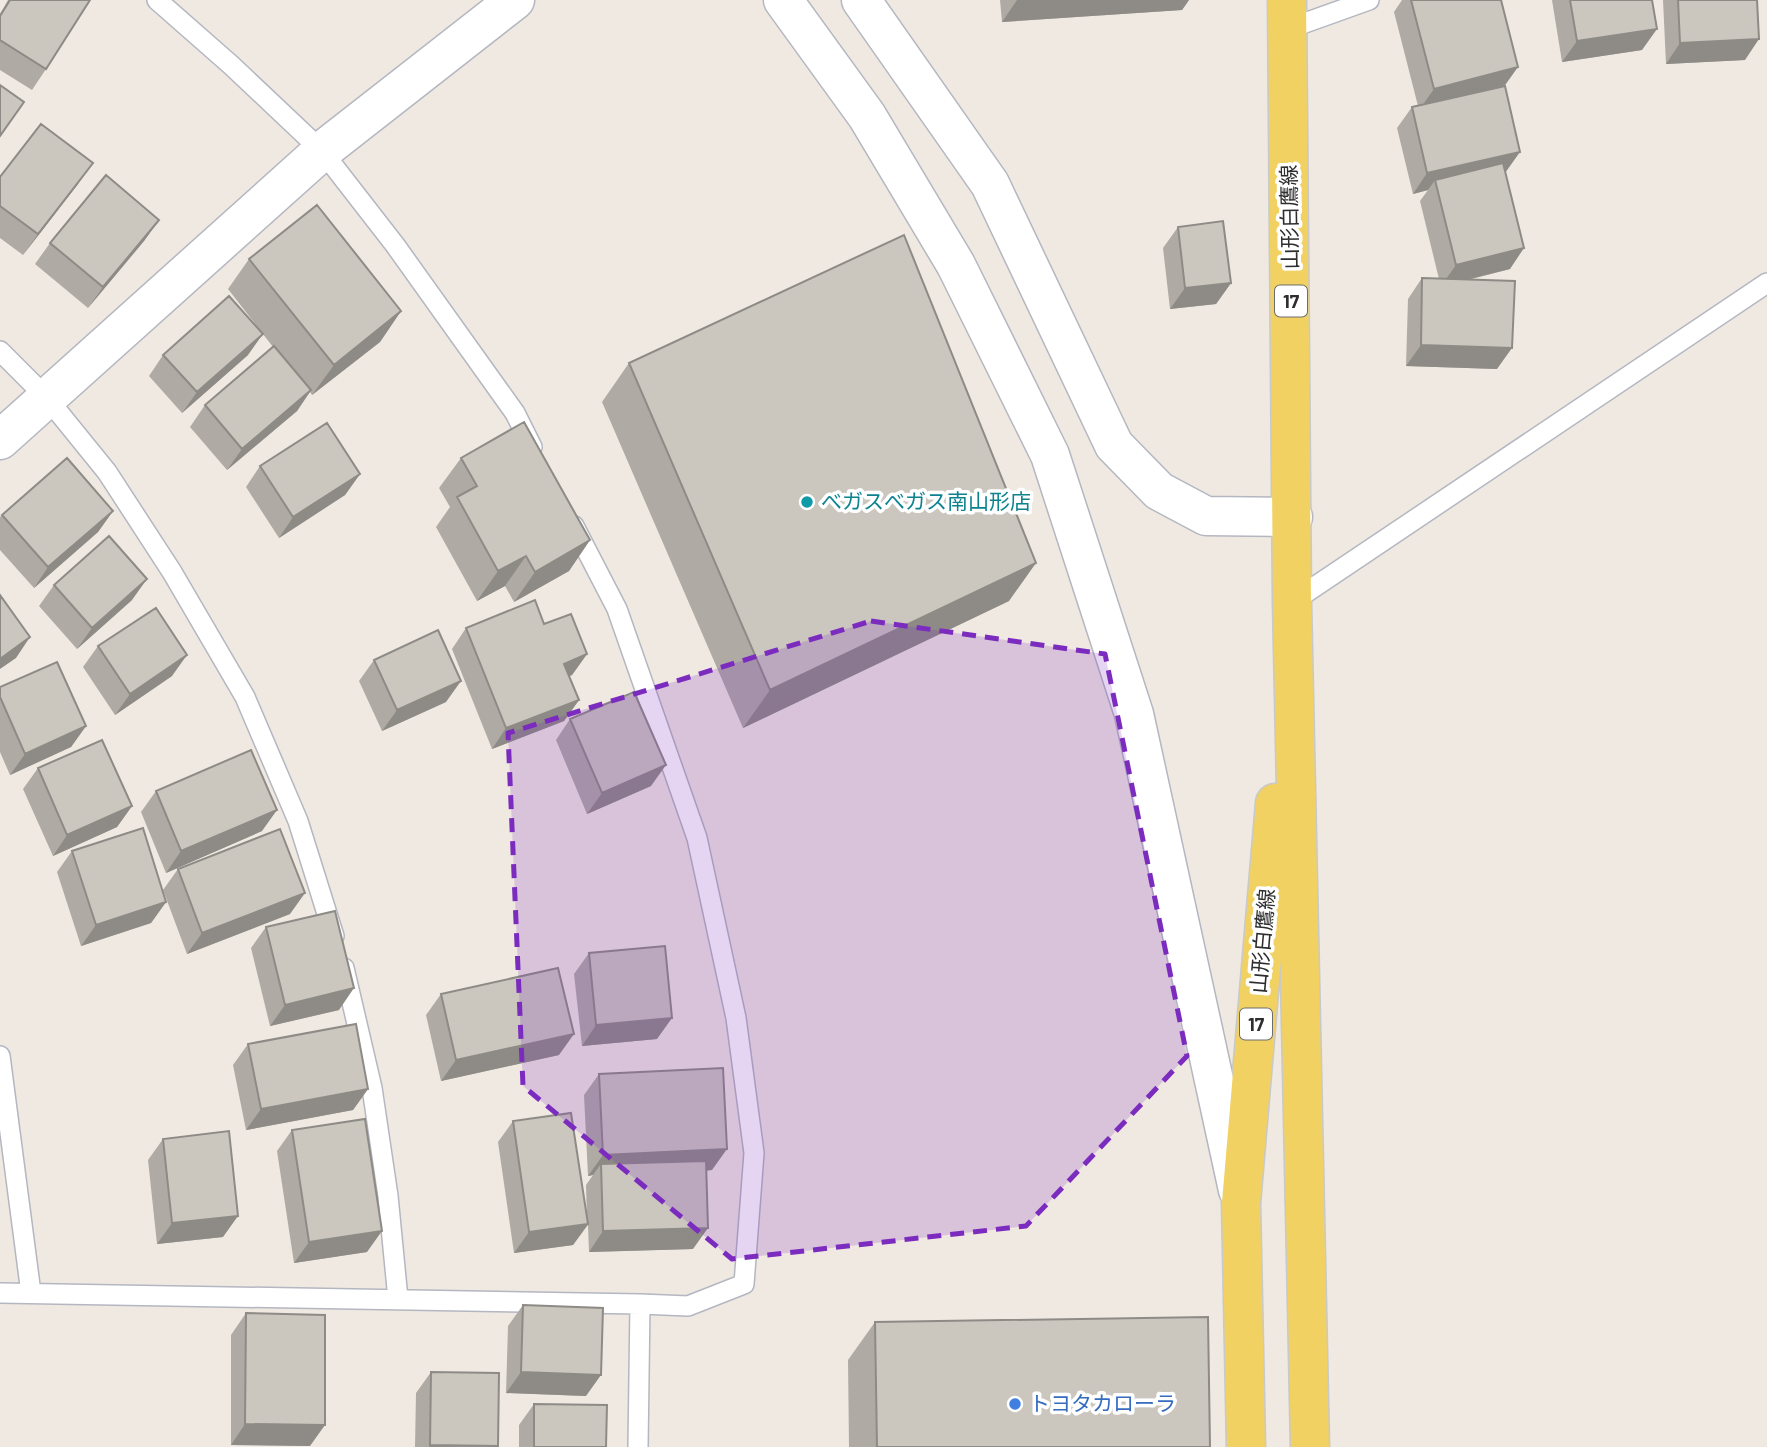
<svg xmlns="http://www.w3.org/2000/svg" width="1767" height="1447" font-family="Barlow,'Noto Sans JP',sans-serif">
	<style>
		.lines { fill: none; stroke-linecap: round; stroke-linejoin: round }
		.service-casing { stroke: #b4b7c1; stroke-width: 22 }
		.minor-casing { stroke: #b4b7c1; stroke-width: 41 }
		.tertiary-casing { stroke: #b4b7c1; stroke-width: 41 }
		.primary-casing { stroke: #c9c9c9; stroke-width: 41 }
		.service { stroke: #fff; stroke-width: 19 }
		.minor { stroke: #fff; stroke-width: 38 }
		.tertiary { stroke: #fff; stroke-width: 38 }
		.primary { stroke: #f2d163; stroke-width: 38 }
		.wall { fill: #afaba4 }
		.shaded-wall { fill: #8e8b86 }
		.building { fill: #cbc7bf; stroke: #8e8b86; stroke-width: 2 }
		.marked { fill: #7b2cbf; fill-opacity: 0.2; stroke: #7b2cbf; stroke-width: 5; stroke-dasharray: 14 9; stroke-linejoin: round }
		.culture-dot { fill: #0f9aa8; stroke: #fff; stroke-width: 2.5 }
		.shop-dot { fill: #3f7fe0; stroke: #fff; stroke-width: 2.5 }
		.labels { text-anchor: middle; stroke-width: 7; stroke-linejoin: round; paint-order: stroke }
		.shield { fill: #fff; stroke: #6d6d6d; stroke-width: 2 }
		.shield-label { font-size: 19px; font-weight: bold; fill: #2e2e2e }
		.street-label { font-size: 21px; fill: #2e2e2e; stroke: #fff }
		.culture-label { font-size: 21px; fill: #0d838f; stroke: #fff; text-anchor: start }
		.shop-label { font-size: 21px; fill: #366cbe; stroke: #fff; text-anchor: start }
	</style>
	<rect width="100%" height="100%" fill="#efe9e1"/>
	<g class="lines">
		<g class="service-casing">
			<path id="service" d="M 157,0 L 231,65 L 322,151 L 395,245 L 515,413 L 532,447
				M 1288,29 L 1369,0
				M 0,351 L 47,398 L 107,472 L 172,572 L 245,697 L 298,821 L 334,936
				M 1292,602 L 1767,283
				M 344,968 L 372,1088 L 388,1196 L 398,1299
				M 0,1056 L 31,1293
				M 0,1293 L 640,1304 L 688,1306 L 744,1284 L 754,1153 L 736,1018 L 697,838 L 617,609 L 574,526
				M 638,1447 L 640,1304"/>
		</g>
		<g class="minor-casing">
			<path id="minor" d="M 0,440 L 322,151 L 515,0"/>
		</g>
		<g class="tertiary-casing">
			<path id="tertiary" d="M 783,0 L 867,116 L 956,265 L 1050,455 L 1134,714 L 1238,1190
				M 861,0 L 990,184 L 1114,445 L 1159,491 L 1206,516 L 1293,517"/>
		</g>
		<g class="primary-casing">
			<path id="primary" d="M 1287,0 L 1292,602 L 1310,1447
				M 1246,1447 L 1241,1203 L 1275,803"/>
		</g>
		<use href="#service" class="service"/>
		<use href="#minor" class="minor"/>
		<use href="#tertiary" class="tertiary"/>
		<use href="#primary" class="primary"/>
	</g>
	<path class="wall" d="M 8,0 L 90,0 L 46,69 L 32,90 L 0,70 L 0,14 Z
		M 1000,0 L 1189,0 L 1182,10 L 1002,22 Z
		M 1402,0 L 1501,0 L 1505,86 L 1505,173 L 1510,269 L 1468,280 L 1497,369 L 1406,366 L 1408,299 L 1422,278 L 1439,279 L 1420,201 L 1428,190 L 1413,194 L 1397,128 L 1412,107 L 1418,106 L 1394,12 Z
		M 1552,0 L 1652,0 L 1642,50 L 1562,62 Z
		M 1663,0 L 1757,0 L 1745,60 L 1666,64 Z
		M 0,177 L 78,184 L 23,255 L 0,238 Z
		M 159,220 L 144,241 L 88,308 L 35,264 L 50,243 Z
		M 1178,227 L 1231,283 L 1216,304 L 1170,309 L 1163,248 Z
		M 249,259 L 401,311 L 380,342 L 312,395 L 310,392 L 297,411 L 227,470 L 190,427 L 205,405 L 273,347 L 228,289 Z
		M 163,355 L 248,355 L 182,413 L 149,376 Z
		M 629,363 L 1009,601 L 743,728 L 602,402 Z
		M 461,458 L 590,540 L 569,571 L 514,602 L 505,586 L 477,601 L 436,527 L 450,507 L 439,488 Z
		M 260,466 L 360,474 L 345,495 L 279,538 L 246,487 Z
		M 113,511 L 98,532 L 34,588 L 0,550 L 0,517 L 2,515 Z
		M 54,585 L 132,600 L 77,649 L 39,606 Z
		M 544,624 L 587,654 L 572,675 L 569,676 L 579,700 L 564,721 L 492,749 L 452,649 L 466,628 Z
		M 98,646 L 172,676 L 115,715 L 83,667 Z
		M 374,660 L 446,702 L 382,731 L 359,681 Z
		M 0,687 L 86,726 L 71,747 L 10,775 L 0,752 Z
		M 570,719 L 651,786 L 587,814 L 556,740 Z
		M 38,768 L 132,806 L 117,827 L 53,856 L 23,789 Z
		M 156,791 L 262,831 L 166,873 L 141,812 Z
		M 72,851 L 166,902 L 151,923 L 81,946 L 57,872 Z
		M 178,869 L 290,914 L 187,954 L 163,890 Z
		M 266,927 L 339,1010 L 270,1026 L 251,948 Z
		M 589,953 L 657,1039 L 582,1046 L 574,974 Z
		M 441,994 L 559,1055 L 441,1081 L 426,1015 Z
		M 248,1044 L 368,1089 L 353,1110 L 246,1130 L 233,1065 Z
		M 599,1074 L 712,1170 L 706,1171 L 693,1249 L 589,1252 L 588,1225 L 573,1245 L 514,1253 L 498,1142 L 513,1121 L 587,1219 L 586,1185 L 593,1175 L 588,1176 L 584,1095 Z
		M 292,1130 L 367,1252 L 294,1263 L 277,1151 Z
		M 163,1139 L 223,1237 L 157,1244 L 148,1160 Z
		M 523,1305 L 586,1396 L 506,1393 L 508,1326 Z
		M 246,1313 L 310,1446 L 231,1445 L 231,1335 Z
		M 875,1322 L 1210,1447 L 849,1447 L 848,1360 Z
		M 431,1372 L 498,1446 L 498,1447 L 415,1447 L 416,1393 Z
		M 534,1404 L 606,1447 L 519,1447 L 519,1425 Z"/>
	<path class="shaded-wall" d="M 1017,0 L 1189,0 L 1182,10 L 1002,22 Z
		M 1657,29 L 1642,50 L 1562,62 L 1577,41 Z
		M 1759,39 L 1745,60 L 1666,64 L 1680,43 Z
		M 1518,67 L 1503,88 L 1419,110 L 1434,89 Z
		M 1520,152 L 1505,173 L 1435,180 L 1428,190 L 1413,194 L 1427,173 Z
		M 93,163 L 78,184 L 23,255 L 38,234 Z
		M 159,220 L 144,241 L 88,308 L 103,287 Z
		M 1524,248 L 1510,269 L 1441,286 L 1456,265 Z
		M 1231,283 L 1216,304 L 1170,309 L 1185,288 Z
		M 401,311 L 380,342 L 312,395 L 334,365 Z
		M 263,334 L 248,355 L 182,413 L 197,392 Z
		M 1421,345 L 1512,348 L 1497,369 L 1406,366 Z
		M 311,390 L 297,411 L 227,470 L 242,449 Z
		M 360,474 L 345,495 L 279,538 L 293,517 Z
		M 113,511 L 98,532 L 34,588 L 48,567 Z
		M 590,540 L 569,571 L 514,602 L 535,572 Z
		M 526,556 L 505,586 L 477,601 L 498,571 Z
		M 1036,563 L 1009,601 L 743,728 L 770,690 Z
		M 147,579 L 132,600 L 77,649 L 92,628 Z
		M 30,637 L 16,658 L 0,669 L 0,659 Z
		M 587,654 L 572,675 L 549,685 L 564,664 Z
		M 187,655 L 172,676 L 115,715 L 130,694 Z
		M 461,681 L 446,702 L 382,731 L 397,710 Z
		M 579,700 L 564,721 L 492,749 L 506,728 Z
		M 86,726 L 71,747 L 10,775 L 25,754 Z
		M 666,765 L 651,786 L 587,814 L 602,793 Z
		M 132,806 L 117,827 L 53,856 L 67,835 Z
		M 277,810 L 262,831 L 166,873 L 181,851 Z
		M 305,893 L 290,914 L 187,954 L 202,933 Z
		M 166,902 L 151,923 L 81,946 L 96,925 Z
		M 354,988 L 339,1010 L 270,1026 L 285,1005 Z
		M 672,1018 L 657,1039 L 582,1046 L 596,1025 Z
		M 574,1034 L 559,1055 L 441,1081 L 456,1060 Z
		M 368,1089 L 353,1110 L 246,1130 L 261,1109 Z
		M 727,1149 L 712,1170 L 601,1175 L 601,1164 L 593,1175 L 588,1176 L 603,1155 Z
		M 238,1216 L 223,1237 L 157,1244 L 172,1223 Z
		M 588,1224 L 573,1245 L 514,1253 L 529,1232 Z
		M 708,1228 L 693,1249 L 589,1252 L 603,1231 Z
		M 382,1231 L 367,1252 L 294,1263 L 309,1242 Z
		M 521,1372 L 601,1375 L 586,1396 L 506,1393 Z
		M 245,1424 L 325,1425 L 310,1446 L 231,1445 Z
		M 430,1445 L 498,1446 L 429,1447 Z"/>
	<path class="building" d="M 10,0 L 90,0 L 46,69 L 0,40 L 0,16 Z
		M 1411,0 L 1501,0 L 1518,67 L 1434,89 Z
		M 1570,0 L 1652,0 L 1657,29 L 1577,41 Z
		M 1678,0 L 1757,0 L 1759,39 L 1680,43 Z
		M 0,85 L 24,102 L 0,136 Z
		M 1505,86 L 1520,152 L 1427,173 L 1412,107 Z
		M 41,124 L 93,163 L 38,234 L 0,206 L 0,177 Z
		M 1503,163 L 1524,248 L 1456,265 L 1435,180 Z
		M 106,175 L 159,220 L 103,287 L 50,243 Z
		M 317,205 L 401,311 L 334,365 L 249,259 Z
		M 1223,221 L 1231,283 L 1185,288 L 1178,227 Z
		M 904,235 L 1036,563 L 770,690 L 629,363 Z
		M 1422,278 L 1515,281 L 1512,348 L 1421,345 Z
		M 229,296 L 263,334 L 197,392 L 163,355 Z
		M 274,346 L 311,390 L 242,449 L 205,405 Z
		M 524,422 L 590,540 L 535,572 L 526,556 L 498,571 L 457,497 L 477,486 L 461,458 Z
		M 327,423 L 360,474 L 293,517 L 260,466 Z
		M 67,458 L 113,511 L 48,567 L 2,515 Z
		M 109,536 L 147,579 L 92,628 L 54,585 Z
		M 0,595 L 30,637 L 0,659 Z
		M 535,600 L 544,624 L 571,614 L 587,654 L 564,664 L 579,700 L 506,728 L 466,628 Z
		M 156,608 L 187,655 L 130,694 L 98,646 Z
		M 438,630 L 461,681 L 397,710 L 374,660 Z
		M 57,662 L 86,726 L 25,754 L 0,697 L 0,687 Z
		M 634,692 L 666,765 L 602,793 L 570,719 Z
		M 102,740 L 132,806 L 67,835 L 38,768 Z
		M 251,750 L 277,810 L 181,851 L 156,791 Z
		M 143,828 L 166,902 L 96,925 L 72,851 Z
		M 280,829 L 305,893 L 202,933 L 178,869 Z
		M 335,911 L 354,988 L 285,1005 L 266,927 Z
		M 665,946 L 672,1018 L 596,1025 L 589,953 Z
		M 558,968 L 574,1034 L 456,1060 L 441,994 Z
		M 356,1024 L 368,1089 L 261,1109 L 248,1044 Z
		M 723,1068 L 727,1149 L 603,1155 L 599,1074 Z
		M 571,1113 L 588,1224 L 529,1232 L 513,1121 Z
		M 365,1119 L 382,1231 L 309,1242 L 292,1130 Z
		M 229,1131 L 238,1216 L 172,1223 L 163,1139 Z
		M 706,1161 L 708,1228 L 603,1231 L 601,1164 Z
		M 523,1305 L 603,1308 L 601,1375 L 521,1372 Z
		M 246,1313 L 325,1315 L 325,1425 L 245,1424 Z
		M 1208,1317 L 1210,1447 L 877,1447 L 875,1322 Z
		M 431,1372 L 499,1373 L 498,1446 L 430,1445 Z
		M 534,1404 L 607,1405 L 606,1447 L 534,1447 Z"/>
	<path class="marked" d="M 871,621 L 1105,654 L 1187,1056 L 1026,1226 L 732,1259 L 523,1086 L 508,733 Z"/>
	<circle class="culture-dot" cx="807" cy="502" r="7"/>
	<circle class="shop-dot" cx="1015" cy="1404" r="7"/>
	<g class="labels">
		<g class="shield">
			<rect x="1275" y="285.5" width="32" height="31" rx="5"/>
			<rect x="1240" y="1008.5" width="32" height="31" rx="5"/>
		</g>
		<g class="shield-label">
			<text x="1291" y="308">17</text>
			<text x="1256" y="1031">17</text>
		</g>
		<g class="street-label">
			<text transform="translate(1290 217) rotate(-91)" y="7">山形白鷹線</text>
			<text transform="translate(1263 941) rotate(-85)" y="7">山形白鷹線</text>
		</g>
		<g class="culture-label">
			<text x="821" y="509">べガスべガス南山形店</text>
		</g>
		<g class="shop-label">
			<text x="1029" y="1411">トヨタカローラ</text>
		</g>
	</g>
</svg>
